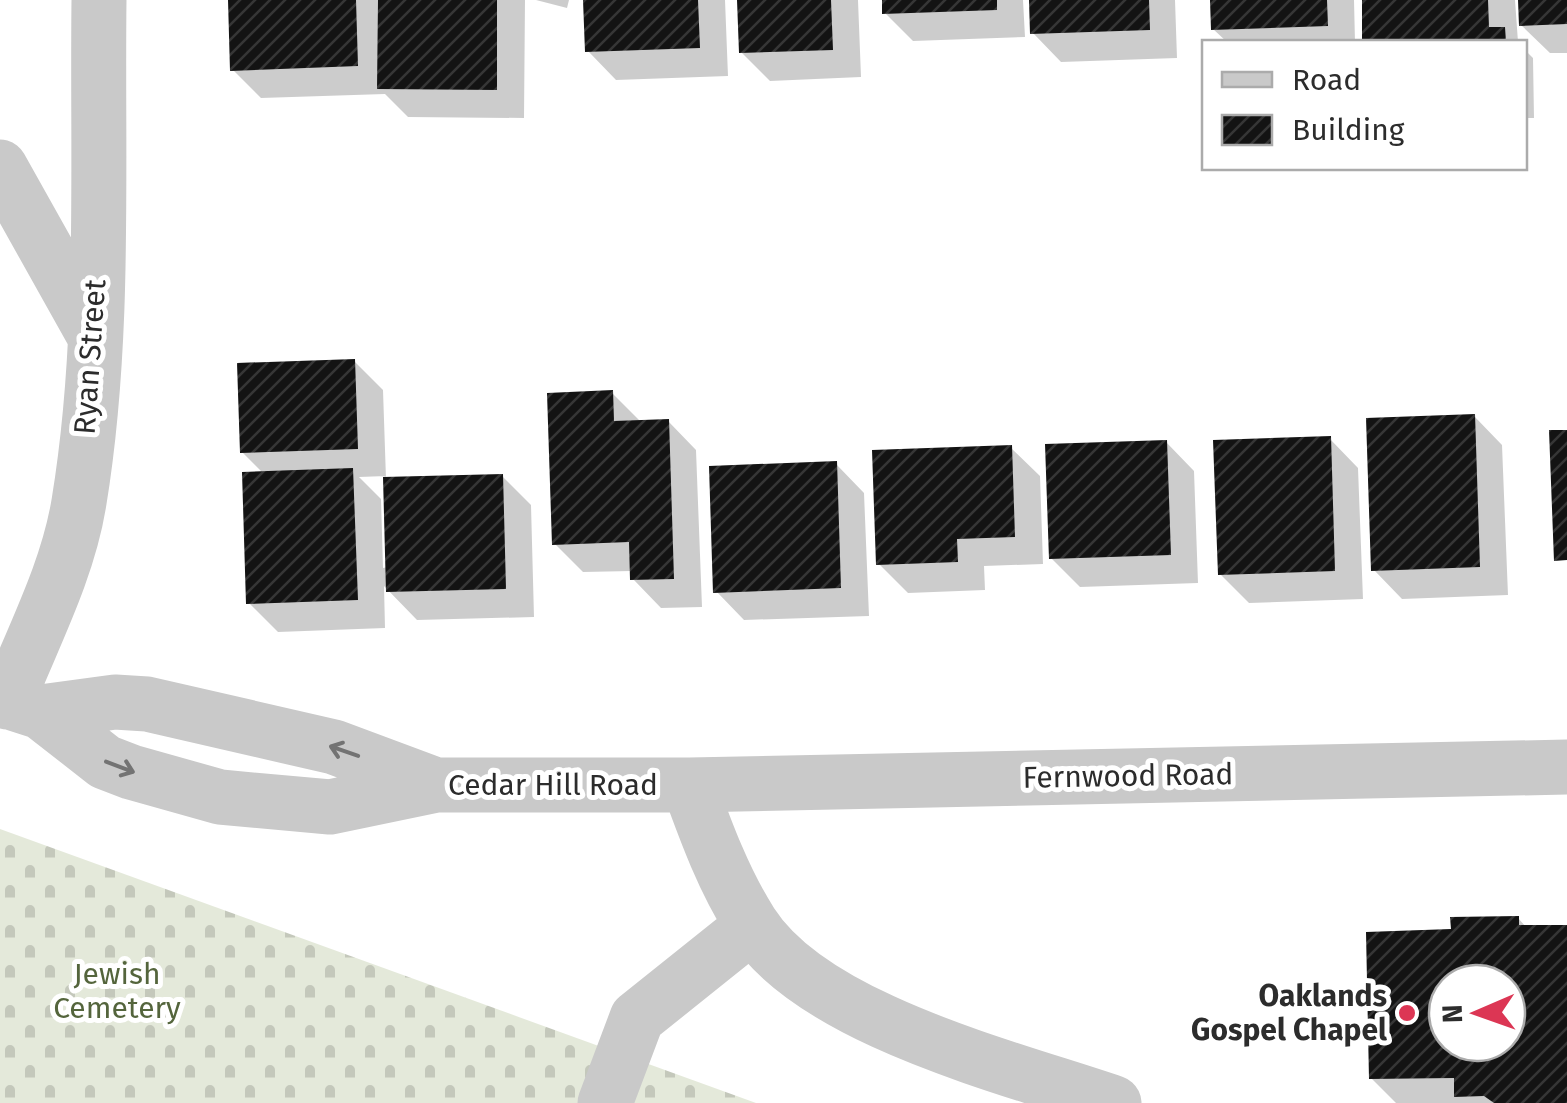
<svg xmlns="http://www.w3.org/2000/svg" width="1567" height="1103" font-family="'Fira Sans',sans-serif">
	<style>
		.cemetery { fill: url(#cemetery-stones) }
		.shadow { fill: #0003; fill-rule: evenodd }
		.building { fill: url(#building-hatch); fill-rule: evenodd }
		.lines { fill: none; stroke-linecap: round; stroke-linejoin: round }
		.minor { stroke: #c9c9c9; stroke-width: 55 }
		.oneway { stroke: #737373 }
		.poi-dot { fill: #dc3654; stroke: #fff; stroke-width: 4 }
		.labels { text-anchor: middle; stroke-width: 10; stroke-linejoin: round; paint-order: stroke }
		.street-label { font-size: 30px; fill: #2c2c2c; stroke: #fff }
		.park-label { font-size: 30px; fill: #54653c; stroke: #fff }
		.poi-label { font-size: 30px; font-weight: bold; fill: #2c2c2c; stroke: #fff; text-anchor: end }
	</style>
	<defs>
		<pattern id="cemetery-stones" width="16" height="16" patternUnits="userSpaceOnUse" patternTransform="scale(2.5)"><rect width="16" height="16" fill="#e4e9da"/><path d="M2 7V4a2 2 0 0 1 4 0v3zM10 15v-3a2 2 0 0 1 4 0v3z" fill="#c4c8bb"/></pattern>
		<pattern id="building-hatch" width="6" height="6" patternUnits="userSpaceOnUse" patternTransform="scale(2.5)"><rect width="6" height="6" fill="#131313"/><path d="M-1 1l2-2M0 6l6-6M5 7l2-2" fill="none" stroke="#363636"/></pattern>
	</defs>
	<rect width="100%" height="100%" fill="#fff"/>
	<path class="cemetery" d="M 0,829 L 756,1103 L 0,1103 Z"/>
	<path class="shadow" d="M 230,0 L 525,0 L 524,118 L 408,117 L 385,94 L 261,98 L 233,70 Z
		M 536,0 L 569,0 L 567,8 Z
		M 586,0 L 725,0 L 728,76 L 616,80 L 588,51 Z
		M 739,0 L 858,0 L 861,77 L 770,81 L 741,52 Z
		M 884,0 L 1023,0 L 1025,37 L 913,41 L 885,13 Z
		M 1032,0 L 1175,0 L 1177,58 L 1061,62 L 1033,33 Z
		M 1212,0 L 1354,0 L 1355,42 L 1227,42 L 1213,29 Z
		M 1364,0 L 1515,0 L 1518,42 L 1365,42 Z
		M 1520,0 L 1567,0 L 1567,53 L 1550,53 L 1521,25 Z
		M 1524,49 L 1533,58 L 1534,118 L 1524,118 Z
		M 354,361 L 383,390 L 386,479 L 502,476 L 531,505 L 534,617 L 417,620 L 384,586 L 385,628 L 278,632 L 249,603 L 264,474 L 242,452 ZM 386,476 L 388,567 L 383,568 L 381,499 L 359,477 Z
		M 612,393 L 641,422 L 668,421 L 696,450 L 702,607 L 661,608 L 633,579 L 632,571 L 583,572 L 555,544 Z
		M 1474,416 L 1502,445 L 1508,595 L 1402,599 L 1374,570 Z
		M 1330,439 L 1358,468 L 1363,599 L 1249,603 L 1220,574 Z
		M 1166,442 L 1194,471 L 1198,583 L 1080,587 L 1051,558 Z
		M 1011,448 L 1040,476 L 1043,564 L 984,566 L 985,590 L 908,593 L 879,564 Z
		M 836,464 L 864,493 L 869,616 L 744,620 L 716,591 Z
		M 1518,918 L 1527,928 L 1567,927 L 1567,1103 L 1396,1103 L 1371,1078 L 1453,932 ZM 1447,983 L 1507,983 L 1507,1043 L 1447,1043 Z"/>
	<path class="building" d="M 228,0 L 356,0 L 358,66 L 230,71 Z
		M 378,0 L 497,0 L 497,90 L 377,89 Z
		M 583,0 L 698,0 L 700,48 L 585,52 Z
		M 737,0 L 831,0 L 833,50 L 739,53 Z
		M 882,0 L 997,0 L 997,10 L 882,14 Z
		M 1029,0 L 1149,0 L 1150,30 L 1030,34 Z
		M 1210,0 L 1327,0 L 1328,26 L 1211,30 Z
		M 1362,0 L 1488,0 L 1489,27 L 1505,27 L 1506,42 L 1362,42 Z
		M 1518,0 L 1567,0 L 1567,24 L 1519,26 Z
		M 355,359 L 358,449 L 240,453 L 237,363 Z
		M 613,390 L 614,421 L 669,419 L 674,579 L 630,580 L 629,542 L 552,545 L 547,393 Z
		M 1475,414 L 1480,567 L 1371,571 L 1366,418 Z
		M 1549,430 L 1567,430 L 1567,560 L 1554,561 Z
		M 1331,436 L 1335,571 L 1218,575 L 1213,440 Z
		M 1167,440 L 1171,555 L 1049,559 L 1045,444 Z
		M 1012,445 L 1015,537 L 957,539 L 958,562 L 876,565 L 872,450 Z
		M 837,461 L 841,588 L 713,593 L 709,466 Z
		M 353,468 L 358,600 L 246,604 L 242,472 Z
		M 503,474 L 506,589 L 386,592 L 383,477 Z
		M 1519,916 L 1519,925 L 1567,925 L 1567,1103 L 1494,1103 L 1484,1096 L 1454,1097 L 1454,1078 L 1369,1079 L 1366,932 L 1451,929 L 1450,917 ZM 1447,983 L 1507,983 L 1507,1043 L 1447,1043 Z"/>
	<g class="lines">
		<path class="minor" d="M 0,167 L 93,333
			M 0,699 L 41,712 L 105,762 L 131,772 L 220,797 L 330,807 L 436,785 L 689,785 L 1567,767
			M 7,702 C 33,637 68,571 79,502 C 106,338 97,166 99,0
			M 41,712 L 115,702 L 147,704 L 334,747 L 436,785
			M 689,785 C 706,832 724,881 751,923 C 813,1020 1009,1067 1114,1103
			M 605,1103 L 637,1018 L 752,926"/>
	</g>
	<defs><path id="oneway-shaft" d="M-6 0H5M1.5-3L5.5 0L1.5 3" fill="none" stroke-width="1.6" stroke-linecap="round" stroke-linejoin="round" transform="scale(2.5)"/></defs>
	<g class="oneway">
		<use href="#oneway-shaft" transform="translate(344 751) rotate(-161)"/>
		<use href="#oneway-shaft" transform="translate(120 767) rotate(21)"/>
	</g>
	<circle class="poi-dot" cx="1407" cy="1013" r="10"/>
	<g class="labels">
		<g class="street-label">
			<text transform="translate(90 357) rotate(-86)" y="10">Ryan Street</text>
			<text transform="translate(1128 776) rotate(-1)" y="10">Fernwood Road</text>
			<text x="553" y="795">Cedar Hill Road</text>
		</g>
		<g class="park-label">
			<text x="117" y="984">Jewish<tspan x="117" dy="34">Cemetery</tspan></text>
		</g>
		<g class="poi-label">
			<text x="1387" y="1006">Oaklands<tspan x="1387" dy="34">Gospel Chapel</tspan></text>
		</g>
	</g>
	<rect x="1202" y="40" width="325" height="130" fill="#ffffff" stroke="#ababab" stroke-width="2.5"/>
	<rect x="1222" y="72" width="50" height="15" fill="#c9c9c9" stroke="#ababab" stroke-width="2.5"/>
	<text x="1292" y="90" font-size="30" fill="#2c2c2c">Road</text>
	<rect x="1222" y="115" width="50" height="30" fill="url(#building-hatch)" stroke="#ababab" stroke-width="2.5"/>
	<text x="1292" y="140" font-size="30" fill="#2c2c2c">Building</text>
	<g transform="translate(1477 1013) rotate(268)"><circle r="48" fill="#ffffff" stroke="#ababab" stroke-width="2.5"/>
	<path d="M0-8L18 38L0 25L-18 38Z" fill="#dc3654"/>
	<text y="-15" font-size="28" font-weight="bold" text-anchor="middle" fill="#2c2c2c">N</text>
	</g>
</svg>
